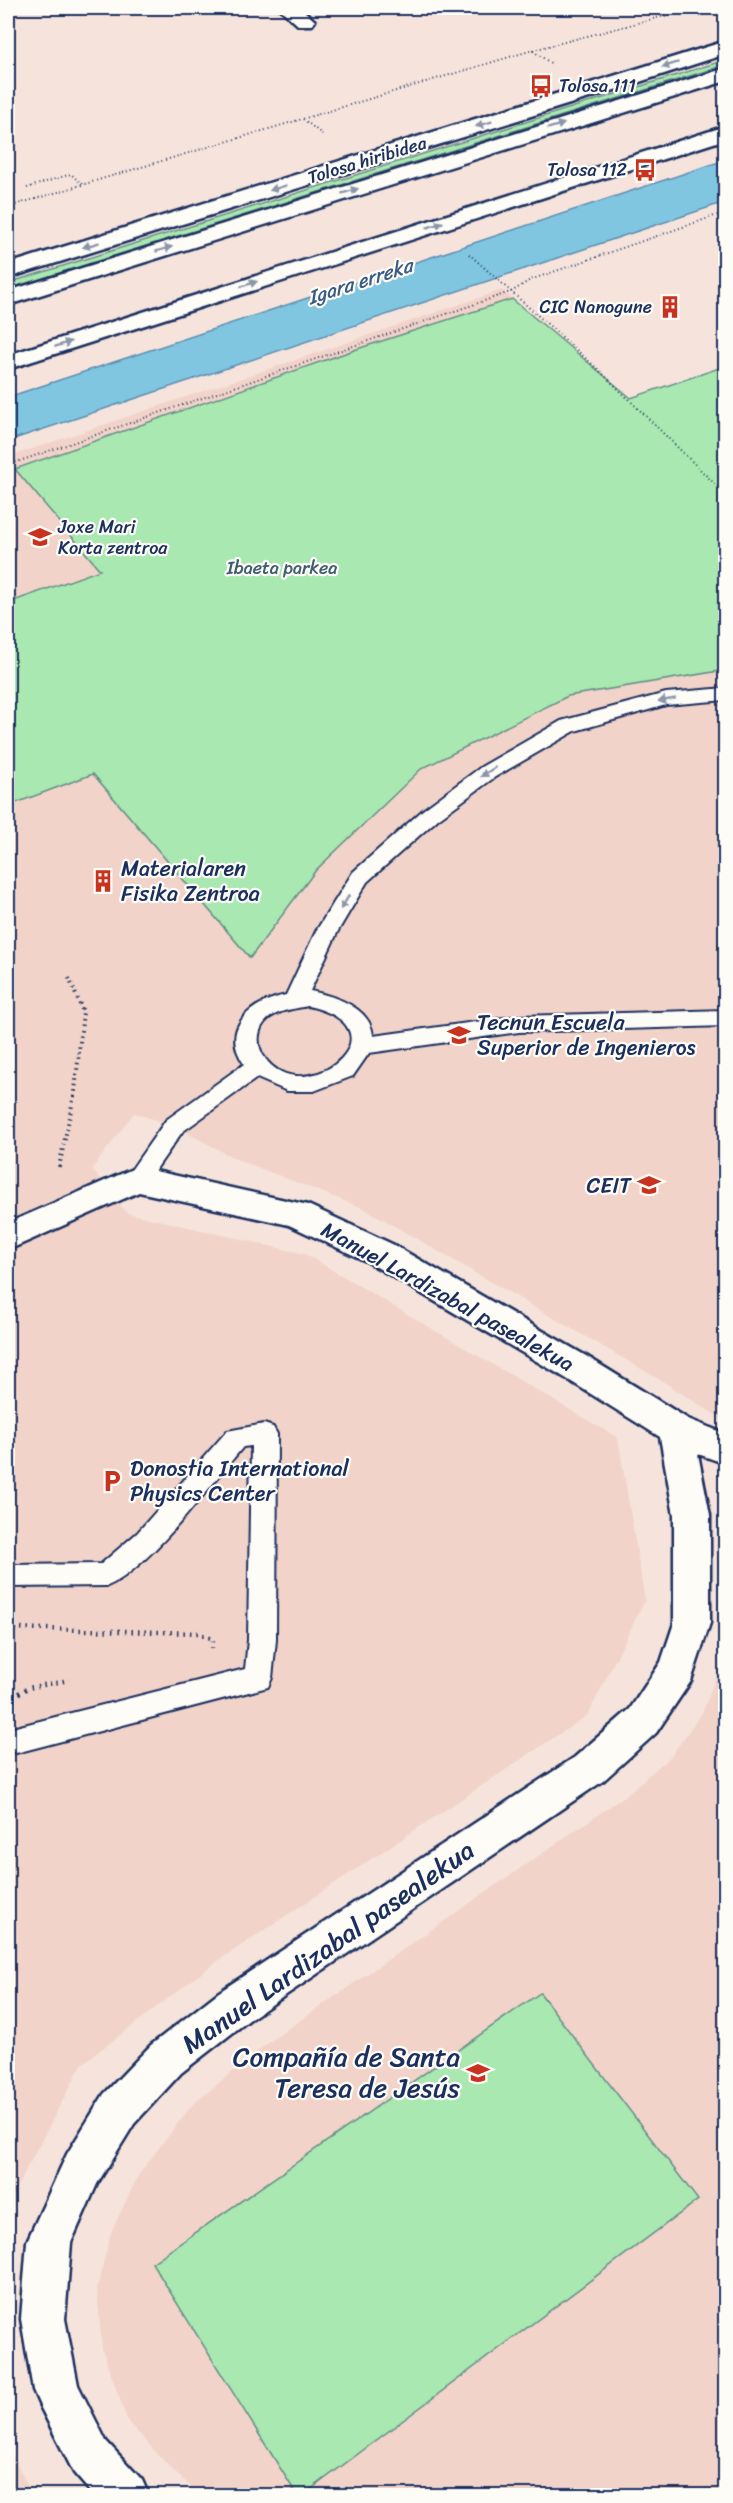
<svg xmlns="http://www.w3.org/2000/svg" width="733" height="2503" font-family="Sriracha,sans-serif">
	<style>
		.built { fill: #f1d3c9 }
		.green { fill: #a9e8b0; stroke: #628c87; stroke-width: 1.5 }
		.water { fill: #80c6e1; stroke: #588aad; stroke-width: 1.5 }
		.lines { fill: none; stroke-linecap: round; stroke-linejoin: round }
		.service-casing { stroke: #1b2f5e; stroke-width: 4 }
		.minor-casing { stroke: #1b2f5e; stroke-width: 5 }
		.secondary-casing { stroke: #1b2f5e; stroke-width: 5 }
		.path-far2 { stroke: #1b2f5e; stroke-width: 2; stroke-dasharray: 1 3; stroke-linecap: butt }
		.path-far1 { stroke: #1b2f5e; stroke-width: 4; stroke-dasharray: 1.5 4; stroke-linecap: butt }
		.path { stroke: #1b2f5e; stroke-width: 4.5; stroke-dasharray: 1.5 5; stroke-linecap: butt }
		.service { fill: #fdfcf7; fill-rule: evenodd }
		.minor { fill: #fdfcf7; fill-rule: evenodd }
		.secondary { fill: #fdfcf7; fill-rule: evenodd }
		.oneway { fill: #8c96aa }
		.labels { text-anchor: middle; stroke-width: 4.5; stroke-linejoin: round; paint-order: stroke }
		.far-poi-label { font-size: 18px; fill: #1b2f5e; stroke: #fdfcf7; text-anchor: start }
		.far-street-label { font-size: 18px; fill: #1b2f5e; stroke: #fdfcf7 }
		.far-park-label { font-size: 18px; fill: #3e5d72; stroke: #fdfcf7 }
		.far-water-label { font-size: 20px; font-style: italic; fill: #395c85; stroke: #fdfcf7 }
		.poi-label { font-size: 22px; fill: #1b2f5e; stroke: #fdfcf7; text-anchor: start }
		.street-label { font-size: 22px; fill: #1b2f5e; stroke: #fdfcf7 }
		.near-street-label { font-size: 27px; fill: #1b2f5e; stroke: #fdfcf7 }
		.near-poi-label { font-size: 27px; fill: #1b2f5e; stroke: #fdfcf7; text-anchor: end }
	</style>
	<rect width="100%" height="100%" fill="#f6e4dc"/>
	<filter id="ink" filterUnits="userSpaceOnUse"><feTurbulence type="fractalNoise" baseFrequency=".0167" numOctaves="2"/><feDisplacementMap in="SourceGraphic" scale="12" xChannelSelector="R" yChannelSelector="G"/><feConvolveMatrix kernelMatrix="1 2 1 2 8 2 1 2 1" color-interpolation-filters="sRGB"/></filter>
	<g filter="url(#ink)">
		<path class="built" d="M 502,290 L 631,398 L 725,495 L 725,1421 L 662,1381 L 365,1209 L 236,1159 L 174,1126 L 134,1113 L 92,1169 L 127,1213 L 305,1254 L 618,1438 L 645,1600 L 588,1715 L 212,1965 L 82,2064 L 8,2204 L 8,457 Z
			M 725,1630 L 725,2495 L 201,2495 L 174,2472 L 128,2422 L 102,2349 L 97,2288 L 111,2232 L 139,2174 L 192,2105 L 269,2042 L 622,1798 L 671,1756 L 703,1711 L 723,1658 Z
			M 8,2445 L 32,2495 L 8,2495 Z"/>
		<path class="green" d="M 725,60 L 725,65 L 8,289 L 8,283 Z
			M 512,299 L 631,398 L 725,366 L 725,670 L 568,696 L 421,769 L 316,870 L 250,958 L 93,774 L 8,806 L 8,603 L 100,570 L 15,469 L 354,350 Z
			M 540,1993 L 698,2200 L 303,2495 L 297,2495 L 152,2263 Z"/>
		<path class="water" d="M 725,160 L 725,202 L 8,441 L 8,397 Z"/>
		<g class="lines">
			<g class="service-casing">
				<path id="service" d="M 726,688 L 726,700 L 666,705 L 575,731 L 495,777 L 438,819 L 367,882 L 338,931 L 310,991 C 334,996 371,1007 373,1036 L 519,1016 L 726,1010 L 726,1026 L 519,1032 L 369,1053 L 353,1076 L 314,1091 L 287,1091 L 257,1078 L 182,1132 L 145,1185 L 137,1188 L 129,1185 L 125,1179 L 129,1173 L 166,1120 L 244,1064 C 219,1027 252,1002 286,995 L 316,931 L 353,872 L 424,809 L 481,767 L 561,721 L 666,693 ZM 308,1006 C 404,1028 314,1103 272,1066 C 252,1048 254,1021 281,1012 C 289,1009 299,1008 308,1006 Z
					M 264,1424 L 273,1427 L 277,1434 L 276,1640 L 272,1678 L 268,1687 L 16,1753 L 8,1749 L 8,1731 L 16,1727 L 245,1669 L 248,1640 L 251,1446 L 243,1447 C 214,1481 145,1573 107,1586 L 8,1587 L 8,1565 L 101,1564 L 137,1533 L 227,1431 Z"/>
			</g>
			<g class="minor-casing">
				<path id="minor" d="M 279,8 L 301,8 L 315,21 L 312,25 L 298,25 Z
					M 726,126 L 726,139 L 8,369 L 8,355 Z
					M 137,1167 L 308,1205 L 392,1244 L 586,1356 L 688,1419 L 726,1434 L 726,1464 L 698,1454 L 710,1515 L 710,1623 L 691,1681 L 656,1733 L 603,1781 L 249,2020 L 181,2073 L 134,2124 L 97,2184 L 71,2243 L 65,2319 L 78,2385 L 106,2441 L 142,2480 L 149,2496 L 94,2496 L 74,2473 L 40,2406 L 33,2390 L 21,2319 L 27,2241 L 67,2154 L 104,2094 L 151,2045 L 219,1992 L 575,1757 L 630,1709 L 661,1662 L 674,1623 L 674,1515 L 660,1437 L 562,1376 L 368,1262 L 289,1225 L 139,1192 L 8,1250 L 8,1223 Z"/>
			</g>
			<g class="secondary-casing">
				<path id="secondary" d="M 726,41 L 726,54 L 599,95 L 8,278 L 8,264 Z
					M 726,68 L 726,81 L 8,305 L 8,291 Z"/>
			</g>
			<path class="path-far2" d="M 533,51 L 552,64
				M 303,119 L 323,135
				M 27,188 L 71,174 L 83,185
				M 8,207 L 533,50 L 695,8
				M 469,254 L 600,371 L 726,495
				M 8,465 L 513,291 L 530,280 L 726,212"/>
			<path class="path-far1" d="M 59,1167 L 75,1091 L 83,1012 L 69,978"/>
			<path class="path" d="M 8,1628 L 198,1633 L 213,1639 L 212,1648
				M 19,1693 L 28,1688 L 69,1680"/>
			<use href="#service" class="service"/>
			<use href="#minor" class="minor"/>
			<use href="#secondary" class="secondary"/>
		</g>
		<defs><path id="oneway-solid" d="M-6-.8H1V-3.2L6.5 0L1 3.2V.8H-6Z" transform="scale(1.5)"/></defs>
		<g class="oneway">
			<use href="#oneway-solid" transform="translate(670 65) rotate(162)"/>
			<use href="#oneway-solid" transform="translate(484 124) rotate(163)"/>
			<use href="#oneway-solid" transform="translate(556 126) rotate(-17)"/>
			<use href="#oneway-solid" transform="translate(278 188) rotate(163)"/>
			<use href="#oneway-solid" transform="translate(350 191) rotate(-17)"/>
			<use href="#oneway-solid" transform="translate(435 225) rotate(-18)"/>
			<use href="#oneway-solid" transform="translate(91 245) rotate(163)"/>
			<use href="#oneway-solid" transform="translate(164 249) rotate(-17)"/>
			<use href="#oneway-solid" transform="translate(249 284) rotate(-18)"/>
			<use href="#oneway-solid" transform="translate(63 344) rotate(-18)"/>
			<use href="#oneway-solid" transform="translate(667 700) rotate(170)"/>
			<use href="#oneway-solid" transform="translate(488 772) rotate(147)"/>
			<use href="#oneway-solid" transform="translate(345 902) rotate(121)"/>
		</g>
	</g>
	<defs>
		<g id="bus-bare" transform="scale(1.8)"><path d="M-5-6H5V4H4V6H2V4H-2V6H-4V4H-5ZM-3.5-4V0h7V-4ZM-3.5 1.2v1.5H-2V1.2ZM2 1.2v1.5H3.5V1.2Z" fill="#c8321e" stroke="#fdfcf7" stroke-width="2.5" paint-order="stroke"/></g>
		<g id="building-bare" transform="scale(1.8)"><path d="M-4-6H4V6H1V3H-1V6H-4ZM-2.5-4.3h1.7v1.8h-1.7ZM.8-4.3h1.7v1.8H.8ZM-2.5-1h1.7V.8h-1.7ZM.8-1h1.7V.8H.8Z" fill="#c8321e" stroke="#fdfcf7" stroke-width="2.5" paint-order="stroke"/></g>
		<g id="university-bare" transform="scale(1.8)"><path d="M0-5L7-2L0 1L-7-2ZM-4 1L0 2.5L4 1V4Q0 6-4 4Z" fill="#c8321e" stroke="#fdfcf7" stroke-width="2.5" paint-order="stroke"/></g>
		<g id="parking-bare" transform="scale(1.8)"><path d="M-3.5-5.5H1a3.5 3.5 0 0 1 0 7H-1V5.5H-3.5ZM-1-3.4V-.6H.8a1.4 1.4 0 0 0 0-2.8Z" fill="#c8321e" stroke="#fdfcf7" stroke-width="2.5" paint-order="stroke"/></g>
		<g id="school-bare" transform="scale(1.8)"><path d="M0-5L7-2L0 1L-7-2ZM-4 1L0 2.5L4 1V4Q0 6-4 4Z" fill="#c8321e" stroke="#fdfcf7" stroke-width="2.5" paint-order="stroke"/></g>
	</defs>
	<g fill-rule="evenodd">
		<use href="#bus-bare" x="541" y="86"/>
		<use href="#bus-bare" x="645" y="170"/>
		<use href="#building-bare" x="670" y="307"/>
		<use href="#university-bare" x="40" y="537"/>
		<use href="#building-bare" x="103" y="881"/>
		<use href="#university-bare" x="459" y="1035"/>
		<use href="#university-bare" x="649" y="1185"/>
		<use href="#parking-bare" x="112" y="1481"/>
		<use href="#school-bare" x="478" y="2073"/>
	</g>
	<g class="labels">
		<g class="far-poi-label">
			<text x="559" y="92">Tolosa 111</text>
			<text x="627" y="176" text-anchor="end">Tolosa 112</text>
			<text x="652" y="313" text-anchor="end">CIC Nanogune</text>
			<text x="58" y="533">Joxe Mari<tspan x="58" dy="21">Korta zentroa</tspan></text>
		</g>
		<g class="far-street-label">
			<text transform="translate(367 160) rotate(-17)" y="6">Tolosa hiribidea</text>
		</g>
		<g class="far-park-label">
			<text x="282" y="574">Ibaeta parkea</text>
		</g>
		<g class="far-water-label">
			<text transform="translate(360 281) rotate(-18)" y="7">Igara erreka</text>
		</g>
		<g class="poi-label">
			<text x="121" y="876">Materialaren<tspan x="121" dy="25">Fisika Zentroa</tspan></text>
			<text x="477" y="1030">Tecnun Escuela<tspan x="477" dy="25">Superior de Ingenieros</tspan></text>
			<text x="631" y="1193" text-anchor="end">CEIT</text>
			<text x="130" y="1476">Donostia International<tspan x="130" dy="25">Physics Center</tspan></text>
		</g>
		<g class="street-label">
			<text transform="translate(448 1296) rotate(29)" y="8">Manuel Lardizabal pasealekua</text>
		</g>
		<g class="near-street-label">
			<text transform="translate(328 1947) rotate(-35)" y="9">Manuel Lardizabal pasealekua</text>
		</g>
		<g class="near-poi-label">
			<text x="460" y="2066">Compañía de Santa<tspan x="460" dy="31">Teresa de Jesús</tspan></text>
		</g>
	</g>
	<rect width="733" height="2503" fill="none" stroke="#fdfcf7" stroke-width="30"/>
	<rect x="15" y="15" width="703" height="2473" fill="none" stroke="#1b2f5e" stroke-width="2" filter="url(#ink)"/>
</svg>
